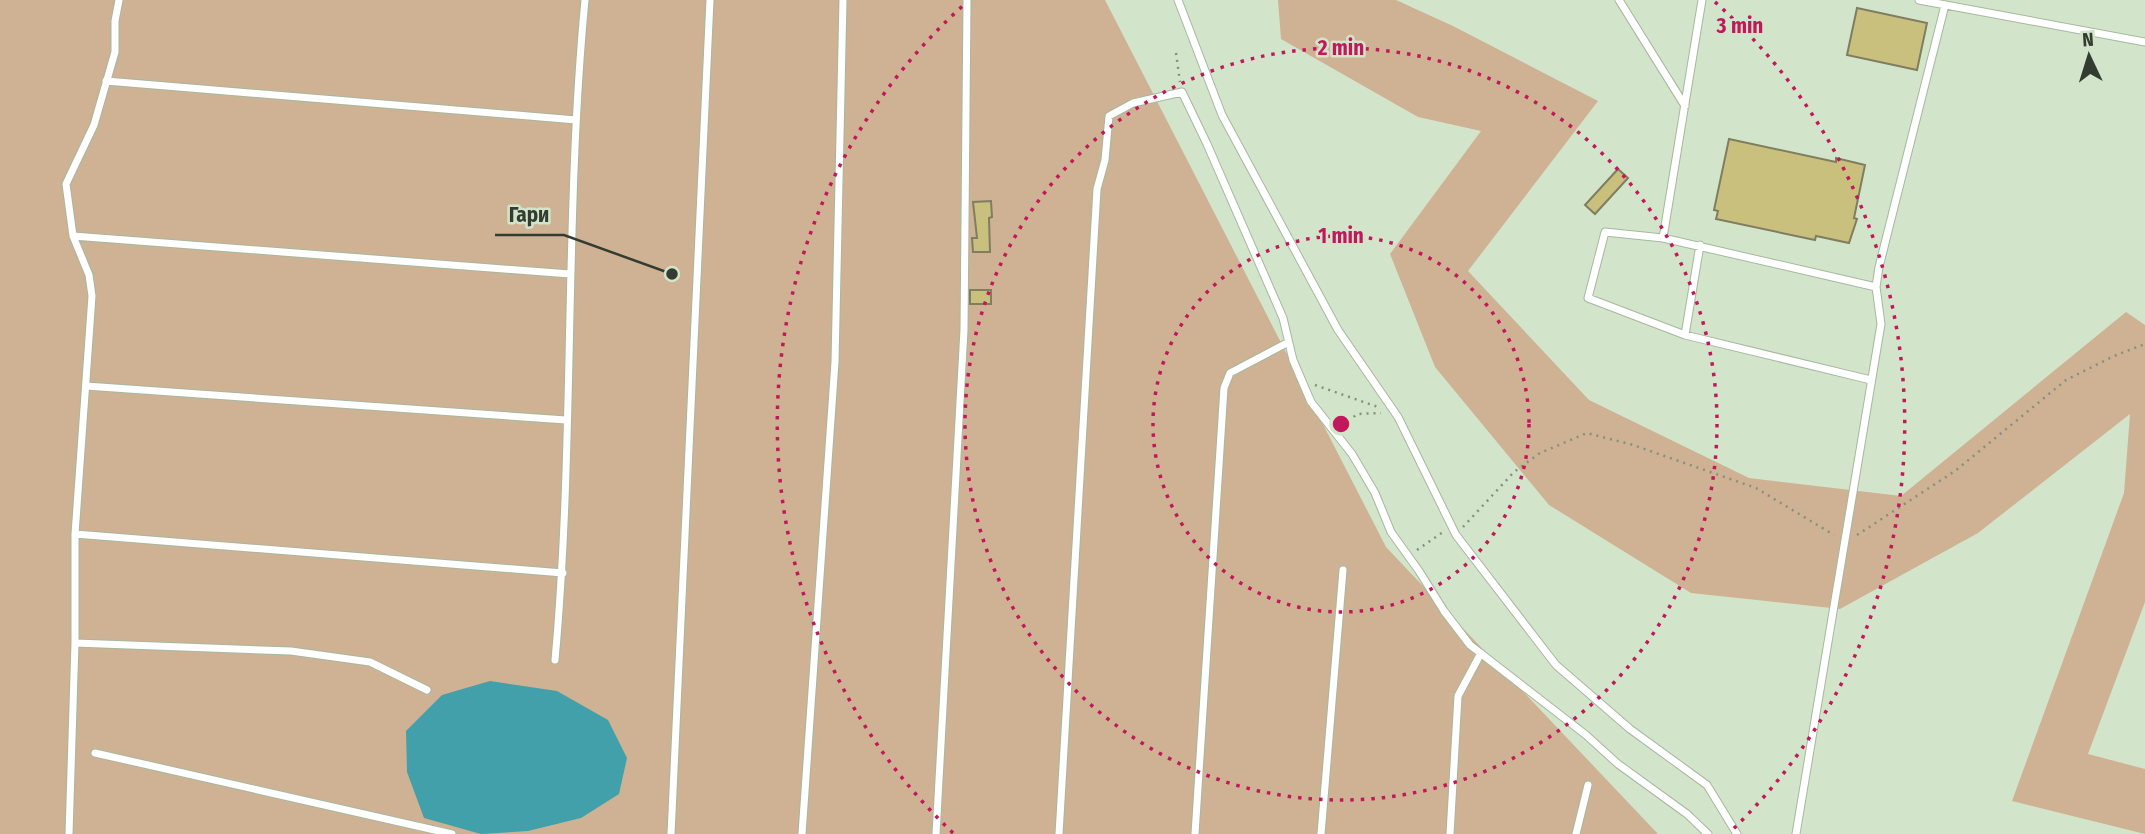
<svg xmlns="http://www.w3.org/2000/svg" width="2145" height="834" font-family="'Fira Sans Condensed',sans-serif">
	<style>
		.green { fill: #cfb293 }
		.water { fill: #41a0a9 }
		.building { fill: #c8c07c; stroke: #807d60; stroke-width: 2 }
		.lines { fill: none; stroke-linecap: round; stroke-linejoin: round }
		.service-casing { stroke: #a6b89e; stroke-width: 9 }
		.path { stroke: #83917e; stroke-width: 2.5; stroke-dasharray: 2 5; stroke-linecap: butt }
		.service { stroke: #fff; stroke-width: 7 }
		.ring { fill: none; stroke: #c2185b; stroke-width: 3.5; stroke-dasharray: 3.5 7 }
		.centre { fill: #c2185b; stroke: #d2e5ca; stroke-width: 3.5 }
		.ring-label { font-size: 21px; text-anchor: middle; font-weight: bold; fill: #c2185b; stroke: #d2e5ca; stroke-width: 5; stroke-linejoin: round; paint-order: stroke }
		.leader { fill: none; stroke: #343c31; stroke-width: 2.5 }
		.callout-dot { fill: #343c31; stroke: #d2e5ca; stroke-width: 2.5 }
		.callout-label { font-size: 21px; text-anchor: middle; font-weight: bold; fill: #343c31; stroke: #d2e5ca; stroke-width: 5; stroke-linejoin: round; paint-order: stroke }
	</style>
	<rect width="100%" height="100%" fill="#d2e5ca"/>
	<path class="green" d="M 0,0 L 1105,0 L 1386,547 L 1658,834 L 0,834 Z
		M 1278,0 L 1396,0 L 1453,26 L 1598,101 L 1468,271 L 1589,400 L 1749,478 L 1901,496 L 2126,312 L 2145,325 L 2145,602 L 2088,754 L 2145,769 L 2145,834 L 2012,801 L 2124,493 L 2130,414 L 1978,533 L 1840,609 L 1691,593 L 1549,505 L 1435,367 L 1390,254 L 1481,131 L 1418,117 L 1281,39 Z"/>
	<path class="water" d="M 490,681 L 557,691 L 608,720 L 627,758 L 619,794 L 581,818 L 528,831 L 481,834 L 424,818 L 407,772 L 406,731 L 442,695 Z"/>
	<path class="building" d="M 1857,8 L 1927,23 L 1917,70 L 1847,55 Z
		M 1729,139 L 1836,162 L 1836,158 L 1865,165 L 1854,218 L 1857,219 L 1849,243 L 1816,236 L 1815,240 L 1716,219 L 1718,211 L 1714,210 Z
		M 1618,169 L 1628,178 L 1595,214 L 1585,205 Z
		M 991,201 L 992,217 L 989,218 L 990,252 L 973,252 L 972,238 L 977,238 L 973,202 Z
		M 970,290 L 991,290 L 991,304 L 970,304 Z"/>
	<g class="lines">
		<g class="service-casing">
			<path id="service" d="M 1178,0 L 1222,115 L 1338,330 L 1398,417 L 1456,535 L 1556,665 L 1630,729 L 1707,785 L 1737,834
				M 1619,0 L 1685,106
				M 1702,0 L 1663,238 L 1876,287
				M 1919,0 L 2145,42
				M 106,81 L 576,120
				M 73,236 L 570,274
				M 1663,238 L 1605,232 L 1588,298 L 1685,335
				M 1700,245 L 1685,335 L 1871,380
				M 86,386 L 566,420
				M 75,534 L 563,573
				M 75,643 L 291,651 L 370,662 L 427,690
				M 555,660 C 575,441 564,219 585,0
				M 95,753 L 452,834
				M 69,834 L 75,643 L 75,534 L 92,296 L 89,275 L 73,236 L 66,184 L 94,125 L 115,52 L 115,21 L 119,0
				M 671,834 L 710,0
				M 802,834 L 835,362 L 843,0
				M 936,834 L 964,330 L 967,0
				M 1059,834 L 1097,189 L 1105,160 L 1109,116 L 1133,103 L 1182,92 L 1207,144 L 1283,318 L 1293,360 L 1311,402 L 1352,454 L 1375,493 L 1391,532 L 1419,571 L 1444,611 L 1470,645 L 1586,735 L 1618,764 L 1687,814 L 1708,834
				M 1195,834 L 1224,388 L 1230,373 L 1285,344
				M 1321,834 L 1343,570
				M 1450,834 L 1458,696 L 1481,653
				M 1576,834 L 1588,785
				M 1796,834 L 1881,324 L 1876,287 L 1879,267 L 1945,5"/>
		</g>
		<path class="path" d="M 1176,53 L 1180,82
			M 1315,385 L 1378,407
			M 1343,426 L 1357,414 L 1381,413
			M 1463,527 L 1514,472 L 1540,453 L 1587,433 L 1633,445 L 1756,488 L 1834,535
			M 1857,535 L 1955,471 L 2066,380 L 2114,356 L 2145,344
			M 1417,550 L 1443,532"/>
		<use href="#service" class="service"/>
	</g>
	<g class="ring">
		<circle cx="1341" cy="424" r="188"/>
		<circle cx="1341" cy="424" r="376"/>
		<path d="M953 833A564 564 0 0 1 967 2M1715 2A564 564 0 0 1 1729 833"/>
	</g>
	<circle cx="1341" cy="424" r="10" class="centre"/>
	<g class="ring-label">
		<text x="1740" y="33">3 min</text>
		<text x="1341" y="55">2 min</text>
		<text x="1341" y="243">1 min</text>
	</g>
	<path class="leader" d="M672 274L564 235H495"/>
	<circle class="callout-dot" cx="672" cy="274" r="7"/>
	<g class="callout-label">
		<text x="529" y="222">Гари</text>
	</g>
	<g transform="translate(2089 56) rotate(356)" stroke="#d2e5ca" stroke-width="5" paint-order="stroke">
	<path d="M0-5L12 26L0 18L-12 26Z" fill="#343c31"/>
	<text y="-10" font-size="19" font-weight="bold" text-anchor="middle" fill="#343c31">N</text>
	</g>
</svg>
